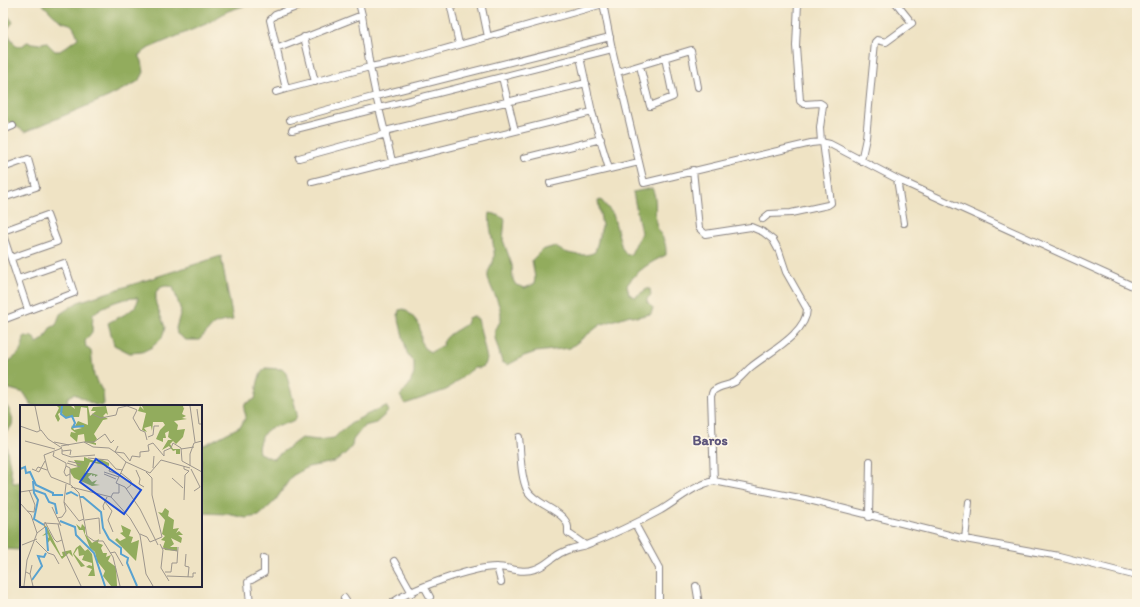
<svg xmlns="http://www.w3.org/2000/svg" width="1140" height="607" font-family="Itim,sans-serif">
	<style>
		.forest { fill: #92ac5d; stroke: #5a674c }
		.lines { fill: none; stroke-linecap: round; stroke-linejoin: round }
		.street-casing { stroke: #888280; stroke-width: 8 }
		.street { stroke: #fff; stroke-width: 6 }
		.labels { text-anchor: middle; stroke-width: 3.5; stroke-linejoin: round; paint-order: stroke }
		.quarter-label { font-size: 14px; font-weight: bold; fill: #5c547b; stroke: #fcf5e5 }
		.inset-river { fill: none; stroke: #59a2d0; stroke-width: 2 }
		.inset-road { fill: none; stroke: #9d968d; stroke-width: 1 }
		.view { fill: #1d4ed8; fill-opacity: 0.15; stroke: #1d4ed8; stroke-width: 2 }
		.inset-edge { fill: none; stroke: #22223b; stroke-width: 2 }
	</style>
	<rect width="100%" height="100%" fill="#fcf5e5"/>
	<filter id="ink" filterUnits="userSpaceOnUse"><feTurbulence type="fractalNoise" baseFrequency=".025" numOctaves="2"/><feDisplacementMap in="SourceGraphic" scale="8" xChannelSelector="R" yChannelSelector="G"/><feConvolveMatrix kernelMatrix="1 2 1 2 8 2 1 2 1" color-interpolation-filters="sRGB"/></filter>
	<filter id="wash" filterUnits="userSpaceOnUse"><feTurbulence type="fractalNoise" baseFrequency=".012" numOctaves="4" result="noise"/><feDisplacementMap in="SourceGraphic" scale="16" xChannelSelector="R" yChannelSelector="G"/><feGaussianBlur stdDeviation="0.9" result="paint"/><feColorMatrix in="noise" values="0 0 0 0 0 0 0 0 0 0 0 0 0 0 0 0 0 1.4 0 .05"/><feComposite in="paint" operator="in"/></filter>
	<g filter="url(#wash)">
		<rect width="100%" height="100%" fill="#efe3c4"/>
		<path class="forest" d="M 44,3 L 253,3 L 228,11 L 206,24 L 149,48 L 139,55 L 142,61 L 144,72 L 141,78 L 137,82 L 108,97 L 25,132 L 3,118 L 3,10 L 13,22 L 6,31 L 16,46 L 22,46 L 27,42 L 39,44 L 46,42 L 55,51 L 60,51 L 78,38 C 71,17 69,28 57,18 C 52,15 48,9 43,5 Z
			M 652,188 C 658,201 654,209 656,222 C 658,236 667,236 666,255 C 649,263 638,270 627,285 L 629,294 L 635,297 L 647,289 L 650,289 L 651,295 L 647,299 L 647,302 L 653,308 L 651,314 L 636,317 L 630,315 L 600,325 L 570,348 L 536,352 L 524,356 L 508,365 L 502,362 L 495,338 L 495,328 C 511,316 490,291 488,277 C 487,270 492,266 494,259 C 496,248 487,222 490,213 L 495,214 L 505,219 L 503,240 L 512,265 L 513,280 L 516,285 L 525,288 L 534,284 L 535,278 L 532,260 L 542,250 L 555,246 C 563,254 585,258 595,252 L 602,226 L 598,201 L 601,200 L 613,214 L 622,248 L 627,255 L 631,254 L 641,233 L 633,192 Z
			M 221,256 L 233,320 C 206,324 216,325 199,340 L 186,340 L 177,334 L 176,328 L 181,311 L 173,287 C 165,285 161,286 156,292 L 156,304 L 165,327 L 162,338 L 152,347 L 142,352 L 130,353 L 114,345 L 108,323 C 118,317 138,311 138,298 C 124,297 104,305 93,314 L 92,332 L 85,341 L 86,347 L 91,351 L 94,376 L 103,392 L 104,404 L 102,406 C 91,406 85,398 74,394 L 67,398 L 69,406 L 32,406 L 24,393 L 3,387 L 3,365 C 18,355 22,354 24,336 L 33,337 L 37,343 L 44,339 L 50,328 L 56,325 L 60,314 L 78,302 Z
			M 404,309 C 410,313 419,322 420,329 C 422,339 418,347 431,352 L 442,346 C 445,334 457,331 466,324 L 468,318 L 473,316 L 478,319 L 487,359 L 485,365 L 480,368 L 474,368 L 446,390 L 405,404 L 400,396 L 409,385 L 414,374 L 414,363 L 407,353 L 398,316 L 399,310 Z
			M 265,368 L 282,369 L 286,373 L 297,413 L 296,419 C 281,428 267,422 260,441 C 258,446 258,448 259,453 L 273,459 L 301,438 L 318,440 L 334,438 C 349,422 365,415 386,406 L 389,411 L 376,423 L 364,426 L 353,440 L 352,446 L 348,451 L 339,459 L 334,462 L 308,467 L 292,476 L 275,501 L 259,516 L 246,518 L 227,514 L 201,513 L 201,443 L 204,445 L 241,426 L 246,416 L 244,410 L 245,404 L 255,399 C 258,387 256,378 265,368 Z
			M 3,401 C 8,407 16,419 11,427 C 10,429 6,432 4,434 L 13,483 L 21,482 L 21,550 L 3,549 Z"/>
	</g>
	<g filter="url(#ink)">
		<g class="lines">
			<g class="street-casing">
				<path id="street" d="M 307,3 L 275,15 L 270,20 L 286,89 L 370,67 L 376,96 L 392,161
					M 359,3 L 362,15 L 370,67 L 406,60 L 603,4
					M 450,3 L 459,44
					M 481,3 L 488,37
					M 603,3 L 612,49 L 644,183 L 811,143 L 821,142 L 830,144 L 899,180 L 1137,288
					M 798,3 L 796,46 L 800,101 L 804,104 L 820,103 L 823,105 L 820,128 L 821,142
					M 304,37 L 315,82
					M 276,49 L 362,15
					M 580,57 L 592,112 L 609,169
					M 640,66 L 650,106 L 673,97 L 665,58
					M 618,72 L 691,50 L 698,87
					M 502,77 L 515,131
					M 276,92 L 286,89
					M 290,120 L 376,96 L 610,37
					M 3,130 L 13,126
					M 292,130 L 612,49
					M 385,131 L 586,83
					M 299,158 L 386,134
					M 524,158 L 601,139
					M 861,161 L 866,138 L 875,42 L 877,40 L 886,42 L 912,23 L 896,3
					M 3,168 L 28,159 L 36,187 L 3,198
					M 693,170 L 699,228 L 705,234 L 751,227 L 763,232 L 773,240 L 779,251 L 786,272 L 807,309 C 807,333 768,353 751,367 C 746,371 741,378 735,382 C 728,386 720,385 713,391 L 711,396 L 714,481
					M 897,179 L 904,223
					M 312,182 L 592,112
					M 550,183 L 639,162
					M 763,219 L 769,214 L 791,213 L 828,205 L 831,203 L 823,142
					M 3,231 L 47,215 L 57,242 L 11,258
					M 3,235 L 28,310
					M 3,320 L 74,293 L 64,263 L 18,279
					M 519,437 C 521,453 520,475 527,490 C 535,505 566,511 568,527 C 568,529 568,531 568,533 L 585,545
					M 869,517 L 870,461
					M 635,524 L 659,568 L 659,604
					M 965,539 L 969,502
					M 394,561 L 412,593
					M 497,567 L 501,582
					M 696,586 L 699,604
					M 425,588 L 430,597
					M 344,598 L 348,604
					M 250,604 L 248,582 L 264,573 L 264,558
					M 391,604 C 409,589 473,567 496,567 C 510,567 521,574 535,569 C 546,566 553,556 563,552 C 570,548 579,547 586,545 C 612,535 637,523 661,510 C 678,500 694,485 714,481 L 805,499 L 965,539 L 1059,556 L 1137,576"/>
			</g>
			<use href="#street" class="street"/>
		</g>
	</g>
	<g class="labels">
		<g class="quarter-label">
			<text x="710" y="445">Baros</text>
		</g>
	</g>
	<g transform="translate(20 405)">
		<rect width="182" height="182" fill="#efe3c4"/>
		<path d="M 37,1 L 51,1 L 55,4 L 54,1 L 71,1 L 68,1 L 70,11 L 76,6 L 71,6 L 73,2 L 86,1 L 88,10 L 86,8 L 83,11 L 88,14 L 83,15 L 74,29 L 77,34 L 74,38 L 76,38 L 76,40 L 65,37 L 64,29 L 58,30 L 57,37 L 50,31 L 51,27 L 56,28 L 51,24 L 52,20 L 54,25 L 62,23 L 55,21 L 58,16 L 68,20 L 67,3 L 61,2 L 59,12 L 45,12 L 41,7 L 38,9 L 40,14 L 38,17 L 35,11 L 39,3 ZM 120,1 L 124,5 L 122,1 L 163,1 L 164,4 L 165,1 L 162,9 L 166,11 L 162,13 L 167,14 L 154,16 L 158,20 L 157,25 L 165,24 L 163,32 L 156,39 L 153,36 L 150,39 L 153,44 L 160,44 L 160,49 L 156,49 L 156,45 L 153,46 L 149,41 L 142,45 L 148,35 L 152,35 L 148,32 L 149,26 L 145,28 L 146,33 L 143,33 L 143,37 L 136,34 L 140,25 L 145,20 L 143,17 L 133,17 L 132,26 L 131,21 L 124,23 L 127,27 L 122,25 L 126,8 L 118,6 ZM 64,52 L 77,57 L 80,54 L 89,58 L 89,61 L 70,57 L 65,68 L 71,68 L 78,70 L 75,72 L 75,70 L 72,71 L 72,69 L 68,72 L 72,77 L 77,75 L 74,79 L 80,80 L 72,81 L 54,73 L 50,67 L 50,64 L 58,62 L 54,55 L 64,56 ZM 145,103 L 149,106 L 148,111 L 154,115 L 153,124 L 159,123 L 156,128 L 159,126 L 163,130 L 158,130 L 162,133 L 161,138 L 151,133 L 154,139 L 150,142 L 157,142 L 157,146 L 145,145 L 143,142 L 145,136 L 141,135 L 145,131 L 142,129 L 145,115 L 138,107 L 142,108 ZM 23,119 L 27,122 L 41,151 L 43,151 L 42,147 L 51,145 L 53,152 L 49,148 L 42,154 L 30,135 L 27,139 L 27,132 L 29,133 L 28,129 L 22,131 L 27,127 ZM 56,119 L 61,123 L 62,119 L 65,122 L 65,129 L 72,138 L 79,134 L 78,138 L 83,140 L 81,143 L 83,148 L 87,148 L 86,152 L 91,150 L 88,156 L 96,162 L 97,181 L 91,181 L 83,171 L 85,166 L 77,156 L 75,147 L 70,143 L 63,125 L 59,125 ZM 101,120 L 111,125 L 109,131 L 113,132 L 111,138 L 119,135 L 116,156 L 95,135 L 97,133 L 100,136 L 106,133 L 100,128 L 103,127 ZM 50,138 L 56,143 L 60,140 L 65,146 L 68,144 L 72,149 L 75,171 L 68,171 L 72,164 L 66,162 L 69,160 L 72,161 L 72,158 L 62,155 L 64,150 L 59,151 L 58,143 L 54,149 L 65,161 L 61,162 L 53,149 L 56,143 Z" fill="#92ac5d"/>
		<path class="inset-river" d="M 42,1 L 41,9 L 46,13 L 52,11 L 55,18 L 53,22 L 64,21M 0,64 L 5,62 L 6,68 L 10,67 L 16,80 L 33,88 L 33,90 L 43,90M 13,76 L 14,88 L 18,95 L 14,114 L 24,120M 14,85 L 25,89 L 29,97 L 35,99 L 37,109M 46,89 L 51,87 L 58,91M 60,92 L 63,92 L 81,107 L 83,123 L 89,134 L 101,143 L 101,149 L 108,153 L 107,158 L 117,181M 40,116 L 55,122 L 56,130 L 74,148 L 85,181M 26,122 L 28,146M 12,175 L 22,161 L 18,151 L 24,152 L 26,148"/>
		<path class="inset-road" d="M 15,1 L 20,25M 170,1 L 175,37M 177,4 L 179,19 L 182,19M 72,9 L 81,13 L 96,10 L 98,3 L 107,1 L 115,4 L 117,5 L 113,13 L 120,25 L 125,27 L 127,35M 0,21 L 17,27 L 21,25 L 28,34 L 42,43 L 24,50 L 28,66 L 31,72 L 51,80 L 59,88 L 67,131 L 74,136 L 83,136 L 93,152 L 100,181M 128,32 L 133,30 L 134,21 L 139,21M 5,36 L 35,44M 34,37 L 49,40M 64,37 L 74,37 L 85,29 L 91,38 L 94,35M 41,41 L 64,37 L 73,42 L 89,43 L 95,47 L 104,48 L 110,56 L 112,51 L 120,52 L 120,47 L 129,46 L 128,40 L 133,38 L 144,51 L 144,46 L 151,43 L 153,38 L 161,43 L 162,56 L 182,67M 98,41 L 95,47 L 106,57 L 96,78 L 105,82 L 120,104 L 138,140M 42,44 L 42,49 L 51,52 L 75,50M 161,44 L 174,42M 42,46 L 51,45 L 50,50M 34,47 L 33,51 L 46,58 L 46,61 L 50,63 L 50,79M 68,53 L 88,55 L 96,64 L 103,65M 48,56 L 61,59M 106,57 L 130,68 L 141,55 L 170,63M 47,58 L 60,62M 46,61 L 44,67 L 46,71 L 50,69M 170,61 L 170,49 L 174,38 L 182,36M 86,62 L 90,63 L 89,66 L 100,70M 133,63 L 134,51M 12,64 L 19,67 L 25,56M 171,64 L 180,82 L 174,86M 16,65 L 18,62 L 27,65M 116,65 L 120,74 L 119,79 L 124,82M 84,67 L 99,72M 101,68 L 111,76 L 111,80 L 106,84M 84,69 L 96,74M 152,73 L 163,83M 46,79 L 44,97 L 59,116 L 64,114M 51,82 L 91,92 L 110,113 L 120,130 L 126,169 L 133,181M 0,87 L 13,85M 91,92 L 93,88 L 99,88 L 99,79M 164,95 L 165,70 L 169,66 L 164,64 L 164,61M 85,97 L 92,106 L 88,115 L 93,127M 0,98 L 11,110 L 17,128 L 7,155 L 4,181M 32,102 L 41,121M 84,105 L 83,101 L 87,92M 7,106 L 14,107 L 15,100 L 9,85M 37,113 L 42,112 L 46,106 L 44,97M 65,115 L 79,113 L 80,129M 25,117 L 34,134 L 37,137 L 42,135M 38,119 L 45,147 L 61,181M 17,128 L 25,122 L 24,118 L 40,119M 120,129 L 127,132 L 130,137 L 142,132 L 132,90 L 132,73 L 126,67M 16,136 L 28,148 L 34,150 L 39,159M 140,139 L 143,145 L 141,163 L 149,176M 2,140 L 17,134M 142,143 L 157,146M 90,148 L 95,147 L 103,161M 166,149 L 165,161 L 169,162 L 168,172M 6,167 L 10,169 L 12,160M 145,167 L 151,167 L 152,158 L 157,158 L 158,142M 10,169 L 13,181M 147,171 L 173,172 L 173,168 L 176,168"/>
		<path class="view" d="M 76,54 L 121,85 L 104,109 L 60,77 Z"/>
		<rect width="182" height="182" class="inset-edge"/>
	</g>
	<rect width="1140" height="607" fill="none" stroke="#fcf5e5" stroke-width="16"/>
</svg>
